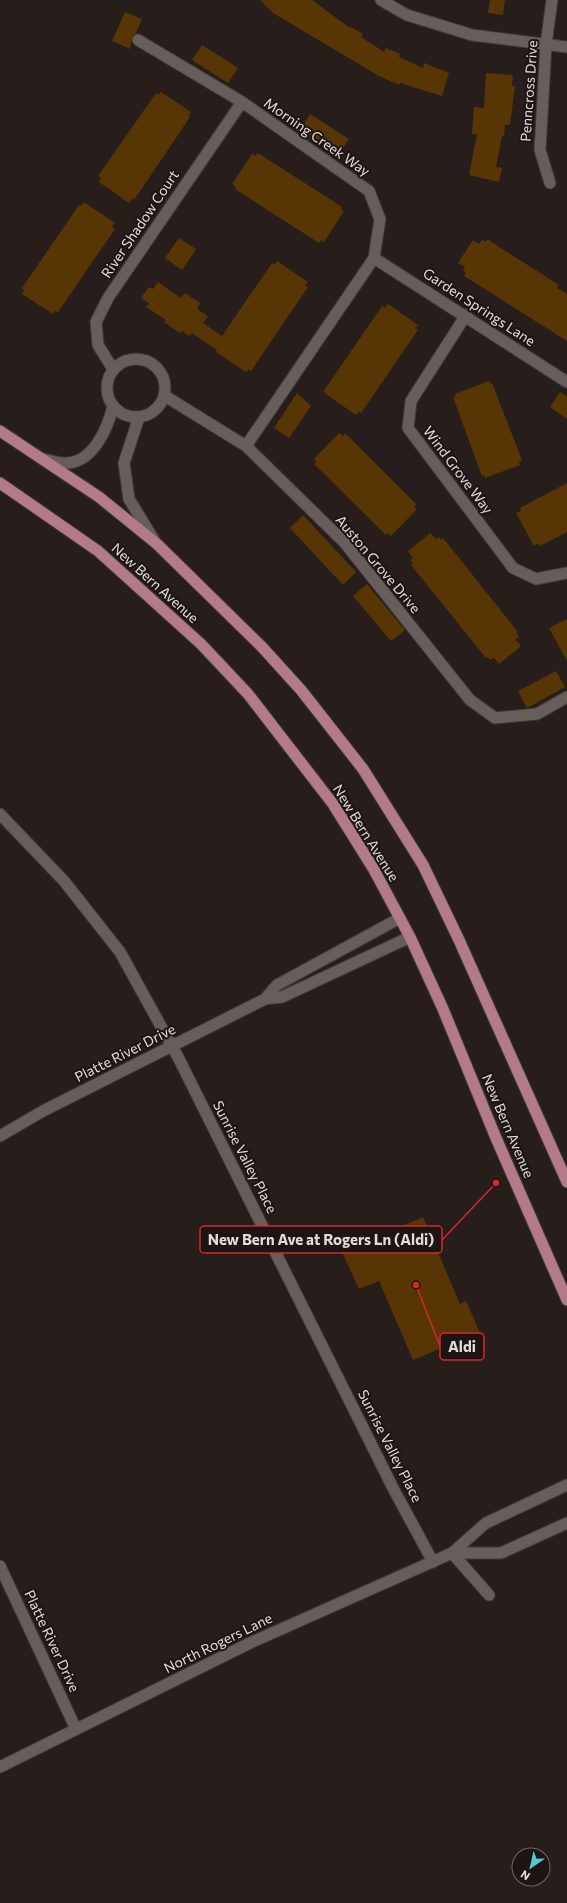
<svg xmlns="http://www.w3.org/2000/svg" width="567" height="1903" font-family="Commissioner,sans-serif">
	<style>
		.building { fill: #583504 }
		.lines { fill: none; stroke-linecap: round; stroke-linejoin: round }
		.minor-casing { stroke: #423b3a; stroke-width: 13 }
		.tertiary-casing { stroke: #423b3a; stroke-width: 13 }
		.primary-casing { stroke: #423b3a; stroke-width: 13 }
		.minor { stroke: #675d5a; stroke-width: 11 }
		.tertiary { stroke: #675d5a; stroke-width: 11 }
		.primary { stroke: #b37b87; stroke-width: 11 }
		.labels { text-anchor: middle; stroke-width: 4; stroke-linejoin: round; paint-order: stroke }
		.street-label { font-size: 14px; fill: #e2dcda; stroke: #1d1513 }
		.leader { fill: none; stroke: #d62828; stroke-width: 1.5 }
		.callout-dot { fill: #d62828; stroke: #1d1513; stroke-width: 1.5 }
		.callout { fill: #1d1513; stroke: #d62828; stroke-width: 1.5 }
		.callout-label { font-size: 15px; text-anchor: middle; font-weight: bold; fill: #e2dcda }
	</style>
	<rect width="100%" height="100%" fill="#271e1c"/>
	<path class="building" d="M 260,0 L 312,0 L 350,28 L 351,27 L 363,34 L 361,37 L 384,52 L 386,48 L 400,54 L 399,57 L 423,68 L 424,63 L 449,73 L 442,96 L 400,83 L 399,85 L 379,76 L 273,13 Z
		M 490,0 L 505,0 L 503,15 L 488,13 Z
		M 125,12 L 142,19 L 136,33 L 132,37 L 130,49 L 112,41 Z
		M 202,45 L 238,68 L 228,83 L 192,60 Z
		M 486,73 L 513,75 L 512,86 L 515,86 L 510,125 L 505,125 L 504,136 L 502,136 L 496,167 L 502,168 L 499,182 L 469,175 L 477,134 L 472,134 L 474,107 L 484,108 Z
		M 161,92 L 191,112 L 188,116 L 190,117 L 151,175 L 134,200 L 132,199 L 129,203 L 99,182 L 101,178 L 98,176 L 156,93 L 158,95 Z
		M 310,114 L 349,139 L 339,154 L 301,129 Z
		M 258,153 L 342,207 L 341,209 L 344,211 L 324,242 L 321,240 L 319,243 L 235,189 L 236,187 L 232,184 L 252,154 L 256,156 Z
		M 84,202 L 115,223 L 112,227 L 115,229 L 58,312 L 55,311 L 53,314 L 22,294 L 24,290 L 22,288 L 79,205 L 81,206 Z
		M 179,238 L 196,249 L 182,270 L 165,258 Z
		M 487,239 L 559,285 L 557,288 L 567,294 L 567,341 L 464,276 L 466,273 L 463,271 L 465,267 L 458,263 L 473,240 L 479,244 L 482,240 L 486,242 Z
		M 277,261 L 308,282 L 305,285 L 308,287 L 251,371 L 249,369 L 246,372 L 216,352 L 217,350 L 192,333 L 189,336 L 182,331 L 180,333 L 164,322 L 166,320 L 146,307 L 149,303 L 141,298 L 149,287 L 153,289 L 158,282 L 181,298 L 185,293 L 200,303 L 197,309 L 208,316 L 203,323 L 222,336 L 272,263 L 275,265 Z
		M 388,304 L 418,325 L 415,328 L 418,330 L 361,413 L 359,411 L 356,415 L 323,392 L 382,306 L 385,308 Z
		M 489,381 L 490,384 L 492,383 L 522,460 L 519,462 L 520,465 L 485,478 L 484,475 L 482,476 L 453,397 L 456,396 L 455,394 Z
		M 560,392 L 567,397 L 567,419 L 550,407 Z
		M 297,393 L 311,406 L 289,438 L 274,428 Z
		M 339,433 L 343,436 L 345,433 L 416,504 L 414,507 L 417,509 L 391,536 L 388,533 L 386,535 L 314,464 L 316,462 L 314,459 Z
		M 567,483 L 567,532 L 540,546 L 538,543 L 534,546 L 516,513 L 521,511 L 520,508 Z
		M 303,515 L 356,572 L 343,585 L 290,528 Z
		M 430,533 L 436,539 L 439,537 L 441,540 L 443,538 L 518,632 L 516,633 L 519,637 L 515,639 L 521,646 L 499,664 L 494,658 L 490,660 L 488,657 L 486,658 L 411,565 L 413,563 L 410,560 L 413,558 L 408,551 Z
		M 367,584 L 405,630 L 391,641 L 353,596 Z
		M 567,619 L 567,661 L 549,628 Z
		M 556,671 L 565,687 L 527,708 L 518,691 Z
		M 423,1217 L 460,1304 L 466,1301 L 482,1337 L 446,1351 L 444,1347 L 413,1360 L 379,1281 L 359,1289 L 342,1252 Z"/>
	<g class="lines">
		<g class="minor-casing">
			<path id="minor" d="M 381,0 L 407,15 L 472,35 L 567,47
				M 138,40 L 242,102 L 369,191 L 380,219 L 374,258 L 246,446
				M 550,183 L 540,150 L 546,45 L 552,0
				M 374,258 L 567,382
				M 466,315 L 411,401 L 408,428 L 513,568 L 536,579 L 567,573
				M107 388a29 29 0 1 1 58 0a29 29 0 1 1-58 0Z
				M 113,369 L 98,345 L 96,322 L 108,298 L 242,102
				M 165,396 L 246,446 L 344,542 L 470,700 L 495,718 L 537,714 L 567,697
				M 139,417 L 124,463 L 129,499 L 154,540
				M 43,459 C 50,460 60,464 67,463 C 93,462 108,428 113,406
				M 0,814 L 64,881 L 120,952 L 179,1059 L 394,1490 L 433,1562
				M 265,999 L 277,985 L 400,918
				M 0,1136 L 43,1111 L 265,999 L 282,997 L 410,937
				M 452,1553 L 489,1595
				M 0,1566 L 76,1729"/>
		</g>
		<g class="tertiary-casing">
			<path id="tertiary" d="M 452,1553 L 501,1553 L 567,1523
				M 0,1767 L 250,1643 L 452,1553 L 486,1523 L 567,1485"/>
		</g>
		<g class="primary-casing">
			<path id="primary" d="M 0,431 L 99,497 L 157,544 L 262,647 L 301,690 L 363,769 L 423,865 L 459,940 L 567,1182
				M 0,483 L 98,551 L 201,644 L 248,694 L 333,804 L 373,868 L 410,937 L 443,1009 L 496,1138 L 567,1300"/>
		</g>
		<use href="#minor" class="minor"/>
		<use href="#tertiary" class="tertiary"/>
		<use href="#primary" class="primary"/>
	</g>
	<g class="labels">
		<g class="street-label">
			<text transform="translate(529 91) rotate(-86)" y="5">Penncross Drive</text>
			<text transform="translate(317 137) rotate(35)" y="5">Morning Creek Way</text>
			<text transform="translate(140 224) rotate(-56)" y="5">River Shadow Court</text>
			<text transform="translate(479 307) rotate(33)" y="5">Garden Springs Lane</text>
			<text transform="translate(458 470) rotate(53)" y="5">Wind Grove Way</text>
			<text transform="translate(378 564) rotate(50)" y="5">Auston Grove Drive</text>
			<text transform="translate(155 583) rotate(42)" y="5">New Bern Avenue</text>
			<text transform="translate(366 833) rotate(58)" y="5">New Bern Avenue</text>
			<text transform="translate(125 1053) rotate(-27)" y="5">Platte River Drive</text>
			<text transform="translate(508 1126) rotate(67)" y="5">New Bern Avenue</text>
			<text transform="translate(245 1157) rotate(63)" y="5">Sunrise Valley Place</text>
			<text transform="translate(390 1446) rotate(63)" y="5">Sunrise Valley Place</text>
			<text transform="translate(52 1641) rotate(65)" y="5">Platte River Drive</text>
			<text transform="translate(218 1643) rotate(-26)" y="5">North Rogers Lane</text>
		</g>
	</g>
	<path class="leader" d="M496 1183L442 1240M416 1285L440 1346"/>
	<g class="callout-dot">
		<circle cx="496" cy="1183" r="4"/>
		<circle cx="416" cy="1285" r="4"/>
	</g>
	<g class="callout">
		<rect x="200" y="1226" width="242" height="27" rx="4"/>
		<rect x="440" y="1333" width="44" height="27" rx="4"/>
	</g>
	<g class="callout-label">
		<text x="321" y="1245">New Bern Ave at Rogers Ln (Aldi)</text>
		<text x="462" y="1352">Aldi</text>
	</g>
	<g transform="translate(531 1867) rotate(214)"><circle r="19" fill="#1d1513" stroke="#6c6563"/>
	<path d="M0-3L7 15L0 10L-7 15Z" fill="#52ccd0"/>
	<text y="-6" font-size="11" font-weight="bold" text-anchor="middle" fill="#e2dcda">N</text>
	</g>
</svg>
